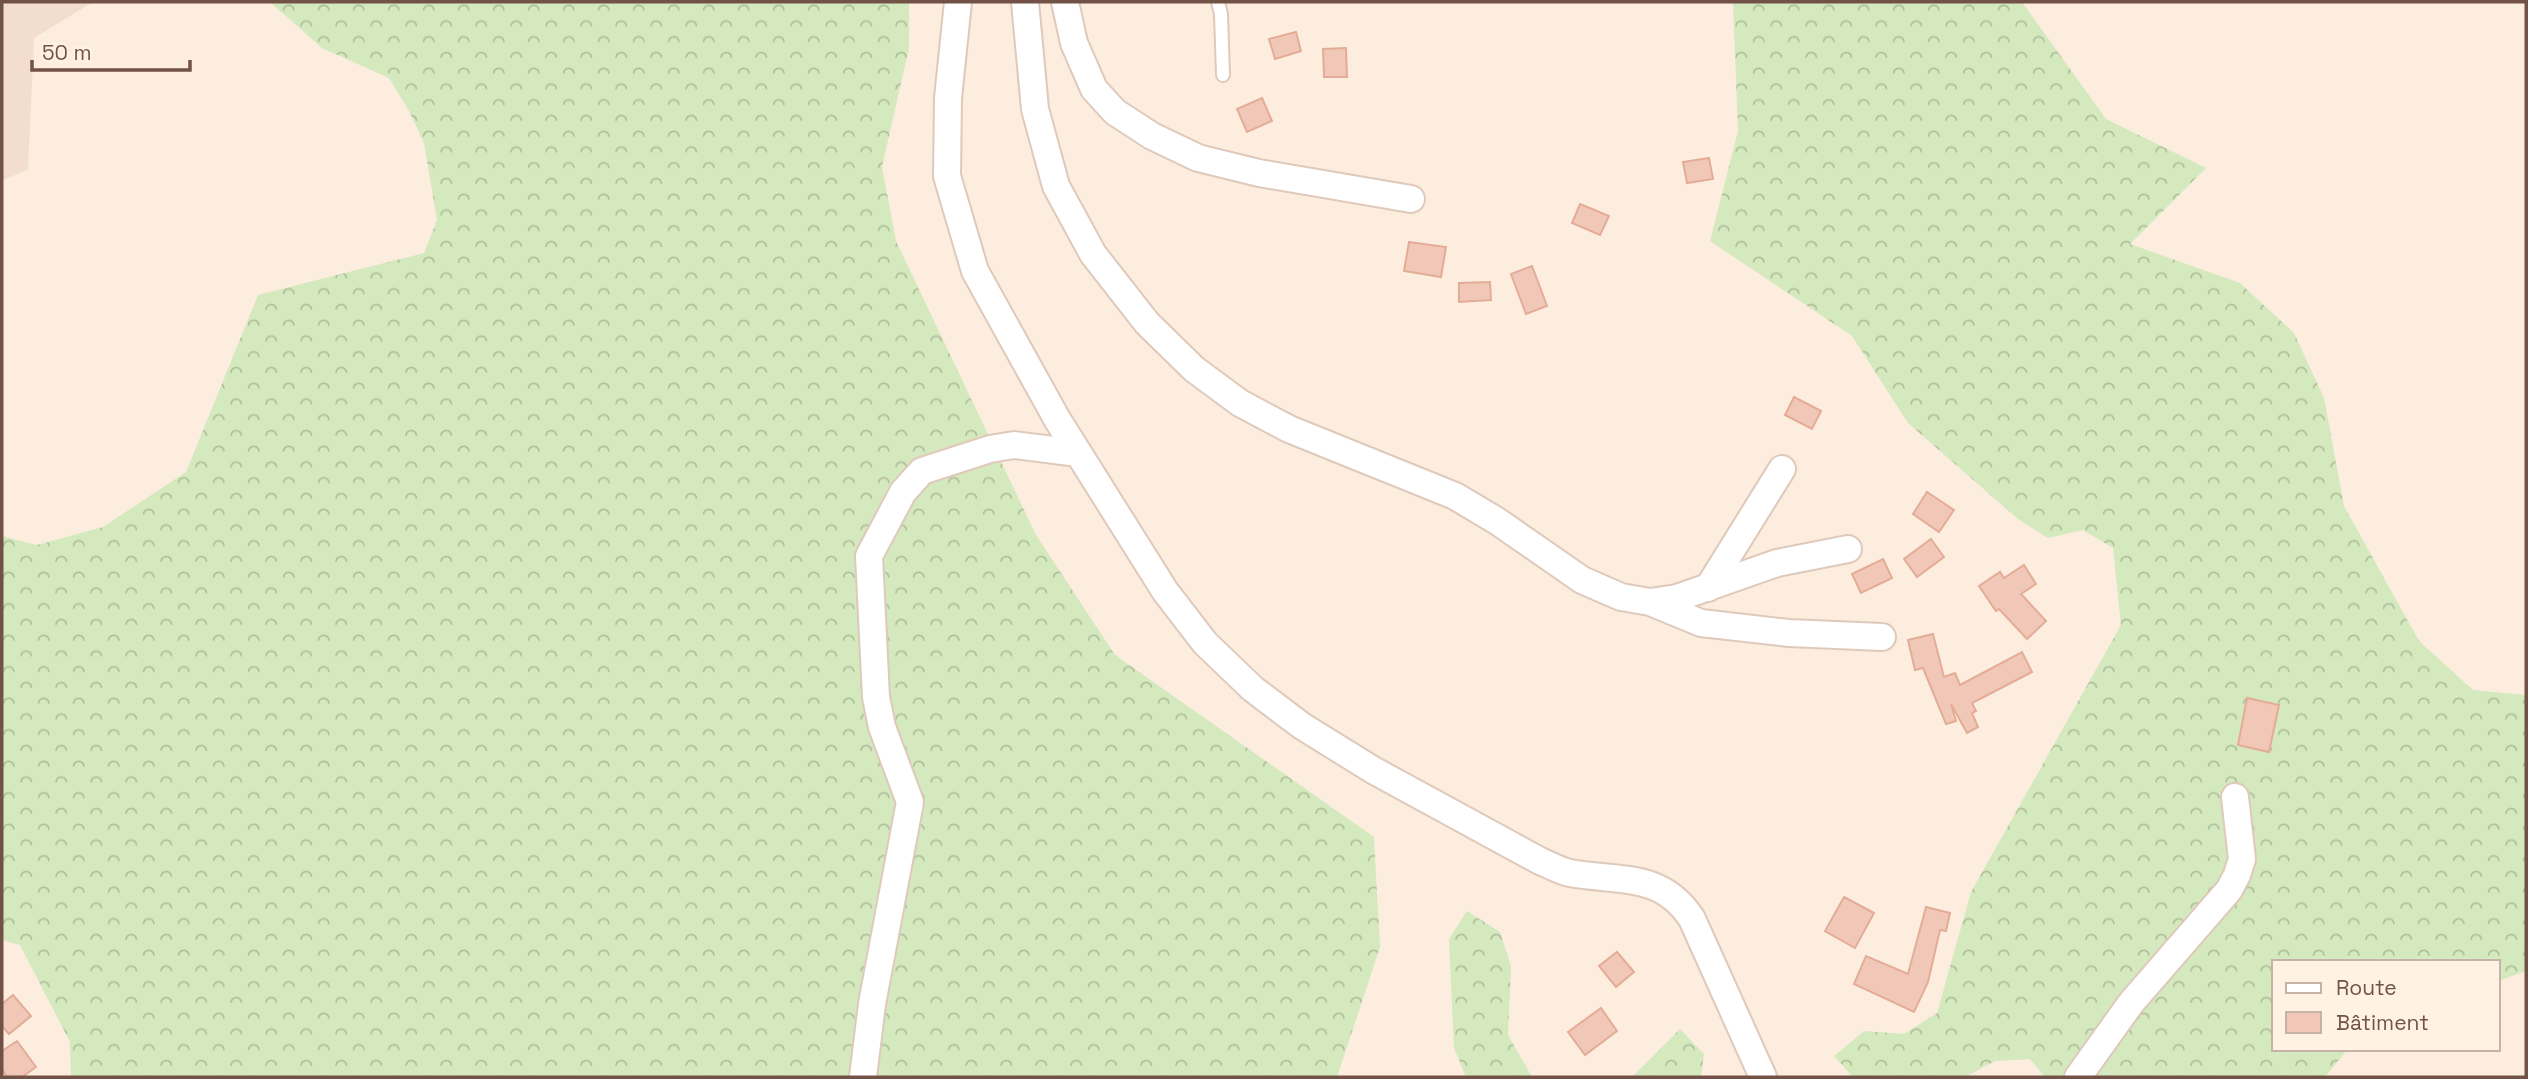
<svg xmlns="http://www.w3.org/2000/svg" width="2528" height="1079" font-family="'Space Grotesk',sans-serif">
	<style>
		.residential { fill: #f3decd }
		.forest { fill: url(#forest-crowns) }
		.building { fill: #f1c8b7; stroke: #e4ac97; stroke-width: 2 }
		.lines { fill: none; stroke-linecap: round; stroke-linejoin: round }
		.service-casing { stroke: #dfc9bb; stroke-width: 16 }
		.minor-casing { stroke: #dfc9bb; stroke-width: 30 }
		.service { stroke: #fff; stroke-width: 12 }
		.minor { stroke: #fff; stroke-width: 26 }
	</style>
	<defs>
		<pattern id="forest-crowns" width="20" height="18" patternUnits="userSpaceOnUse" patternTransform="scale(1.75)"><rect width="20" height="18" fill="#d4e9be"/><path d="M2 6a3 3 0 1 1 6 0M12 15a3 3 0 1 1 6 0" fill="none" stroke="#b0bf9c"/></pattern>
	</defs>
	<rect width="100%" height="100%" fill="#fceddf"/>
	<path class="residential" d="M 2,2 L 93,2 L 34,38 L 28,169 L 2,181 Z"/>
	<path class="forest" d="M 270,2 L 909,2 L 909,48 L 882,167 L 896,241 L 1036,535 L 1115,655 L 1374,837 L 1380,947 L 1337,1077 L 71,1077 L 70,1042 L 20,945 L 2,940 L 2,536 L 37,545 L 103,527 L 186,472 L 258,295 L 424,253 L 437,220 L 424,143 L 409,111 L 389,78 L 322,48 Z
		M 1733,2 L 2022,2 L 2106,119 L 2206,168 L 2130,244 L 2240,283 L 2294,333 L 2324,398 L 2344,506 L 2419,641 L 2473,690 L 2526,695 L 2526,971 L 2498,981 L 2498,962 L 2274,962 L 2274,1049 L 2348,1049 L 2325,1077 L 2045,1077 L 2030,1059 L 1995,1061 L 1965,1077 L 1853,1077 L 1834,1056 L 1864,1031 L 1904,1034 L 1937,1013 L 1971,892 L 2121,625 L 2113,548 L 2083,530 L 2048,538 L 2018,519 L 1908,423 L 1852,336 L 1710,241 L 1738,131 Z
		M 1467,911 L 1500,932 L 1511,966 L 1508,1035 L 1532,1077 L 1466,1077 L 1454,1048 L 1449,939 Z
		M 1680,1029 L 1704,1054 L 1701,1077 L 1632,1077 Z"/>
	<path class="building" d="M 1296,32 L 1301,51 L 1275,59 L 1269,39 Z
		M 1346,48 L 1347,77 L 1324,77 L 1323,49 Z
		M 1262,98 L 1272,121 L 1247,132 L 1237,109 Z
		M 1709,158 L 1713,179 L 1687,183 L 1683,162 Z
		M 1580,204 L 1609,216 L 1600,235 L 1572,223 Z
		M 1409,242 L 1446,247 L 1441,277 L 1404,271 Z
		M 1532,266 L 1547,306 L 1526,314 L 1511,274 Z
		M 1490,282 L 1491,300 L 1459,302 L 1459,283 Z
		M 1794,397 L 1821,411 L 1812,429 L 1785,415 Z
		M 1927,492 L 1954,510 L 1939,532 L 1913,514 Z
		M 1931,539 L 1944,557 L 1917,577 L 1904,559 Z
		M 1883,559 L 1892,578 L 1861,593 L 1852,574 Z
		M 2024,565 L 2036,584 L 2021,594 L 2046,621 L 2027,639 L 1999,609 L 1996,611 L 1979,586 L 2000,572 L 2004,578 Z
		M 1933,634 L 1944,677 L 1955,673 L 1960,685 L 2022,652 L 2032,672 L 1972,703 L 1976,711 L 1972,713 L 1978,727 L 1967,733 L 1951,704 L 1956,721 L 1946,724 L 1923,668 L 1915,670 L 1908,640 Z
		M 2247,698 L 2279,705 L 2269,752 L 2238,745 Z
		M 1844,897 L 1874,913 L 1855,948 L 1825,931 Z
		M 1926,907 L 1950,913 L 1946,931 L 1940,930 L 1928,982 L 1914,1012 L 1854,984 L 1866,956 L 1908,974 Z
		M 1617,952 L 1634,972 L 1616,987 L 1599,966 Z
		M 13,995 L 31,1016 L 9,1034 L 2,1026 L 2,1004 Z
		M 1601,1008 L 1617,1031 L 1585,1055 L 1568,1032 Z
		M 17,1041 L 36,1067 L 22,1077 L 7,1077 L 2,1069 L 2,1051 Z"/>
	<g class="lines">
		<g class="service-casing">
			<path id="service" d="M 1218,2 L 1221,14 L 1223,75"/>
		</g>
		<g class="minor-casing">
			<path id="minor" d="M 958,2 L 948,98 L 947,176 L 975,271 L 1057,419 L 1165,591 L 1205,643 L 1253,689 L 1302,726 L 1373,770 L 1540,861 C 1550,865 1560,871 1570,873 C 1617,882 1661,871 1692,919 L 1763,1077
				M 1025,2 L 1035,109 L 1056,186 L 1093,254 L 1147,323 L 1194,369 L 1240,403 L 1289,429 L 1455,496 L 1497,521 L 1582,580 L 1621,597 L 1650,602 L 1701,623 L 1789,633 L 1882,637
				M 1065,2 L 1074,43 L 1094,89 L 1115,112 L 1152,136 L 1198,158 L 1259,173 L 1411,199
				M 1708,588 L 1782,469
				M 1650,602 L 1677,598 L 1777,563 L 1848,549
				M 863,1077 L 872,1004 L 910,802 L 882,727 L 876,697 L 869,556 L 903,492 L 922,471 L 990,449 L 1014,445 L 1078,453
				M 2078,1077 L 2131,1003 L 2229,890 L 2237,875 L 2242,859 L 2235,797"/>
		</g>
		<use href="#service" class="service"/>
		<use href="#minor" class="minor"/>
	</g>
	<rect width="2528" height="1079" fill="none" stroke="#725247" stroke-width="7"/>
	<rect x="2272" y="960" width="228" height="91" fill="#fff2e5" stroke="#c7b2a6" stroke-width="2"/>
	<rect x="2286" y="983" width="35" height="10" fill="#ffffff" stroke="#c7b2a6" stroke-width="2"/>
	<text x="2336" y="995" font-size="21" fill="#725247">Route</text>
	<rect x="2286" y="1012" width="35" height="21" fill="#f1c8b7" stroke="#c7b2a6" stroke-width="2"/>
	<text x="2336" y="1030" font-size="21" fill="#725247">Bâtiment</text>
	<path d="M32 60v10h158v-10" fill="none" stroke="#725247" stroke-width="3.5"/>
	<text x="42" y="60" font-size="21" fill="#725247" stroke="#fff2e5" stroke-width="5" paint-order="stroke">50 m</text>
</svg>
